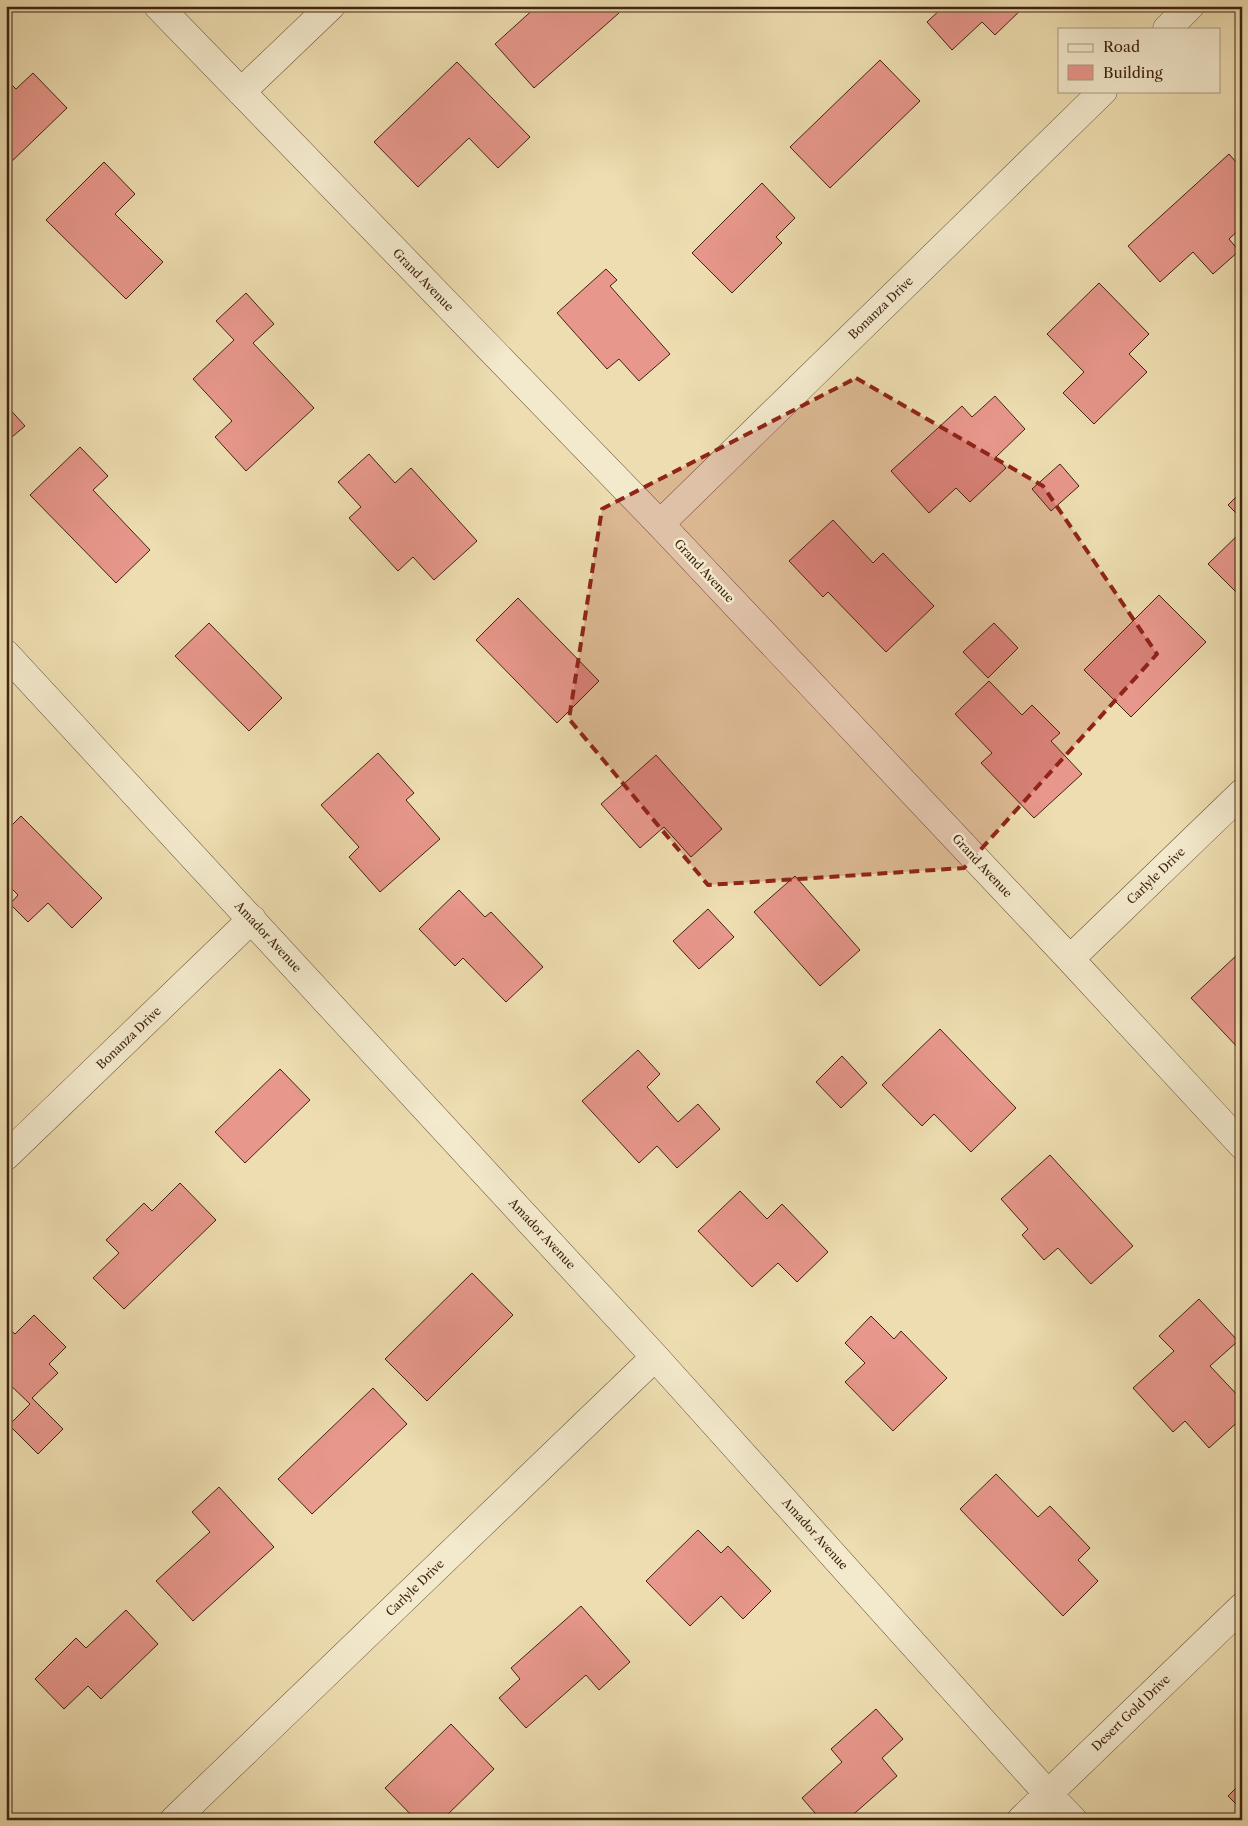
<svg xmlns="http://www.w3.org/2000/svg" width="1248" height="1826" font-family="'Libre Caslon Text',serif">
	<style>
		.building { fill: #e7978b; stroke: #3f2311 }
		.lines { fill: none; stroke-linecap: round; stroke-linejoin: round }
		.street-casing { stroke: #6a5239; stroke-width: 29 }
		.street { stroke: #f3e9cc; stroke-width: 28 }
		.marked { fill: #8f2418; fill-opacity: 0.2; stroke: #8f2418; stroke-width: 4; stroke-dasharray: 10 6; stroke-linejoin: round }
		.labels { text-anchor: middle; stroke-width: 5; stroke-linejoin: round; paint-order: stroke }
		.street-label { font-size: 12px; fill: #3f2311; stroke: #f3e9cc }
	</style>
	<rect width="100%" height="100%" fill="#edddb0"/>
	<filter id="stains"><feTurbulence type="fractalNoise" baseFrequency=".004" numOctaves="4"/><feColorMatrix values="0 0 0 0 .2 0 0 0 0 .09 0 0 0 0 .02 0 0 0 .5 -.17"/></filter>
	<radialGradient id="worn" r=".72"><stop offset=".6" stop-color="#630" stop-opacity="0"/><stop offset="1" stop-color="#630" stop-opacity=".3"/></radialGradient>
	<path class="building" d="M 537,6 L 555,6 L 559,10 L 564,6 L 613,6 L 619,13 L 534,88 L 495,44 Z
		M 944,6 L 1025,6 L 995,35 L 982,22 L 952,50 L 927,22 Z
		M 880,60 L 920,101 L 830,188 L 790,147 Z
		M 457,62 L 530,137 L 498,168 L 469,138 L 418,187 L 374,142 Z
		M 33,73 L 67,108 L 8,165 L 6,164 L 6,79 L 16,89 Z
		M 1229,154 L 1242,169 L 1242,227 L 1229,239 L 1239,251 L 1213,274 L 1193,252 L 1160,282 L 1128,246 Z
		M 104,162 L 135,194 L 115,214 L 163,262 L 126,299 L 46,220 Z
		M 762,183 L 795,218 L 776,237 L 782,243 L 732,293 L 692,253 Z
		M 606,269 L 617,280 L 610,286 L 670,354 L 639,381 L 619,359 L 607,369 L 557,313 Z
		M 1099,283 L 1149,334 L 1129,354 L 1147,372 L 1094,424 L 1063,393 L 1084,372 L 1047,334 Z
		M 246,293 L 274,324 L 253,343 L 314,408 L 246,471 L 215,437 L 232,421 L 193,379 L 234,340 L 216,321 Z
		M 6,378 L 12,384 L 6,390 Z
		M 995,396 L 1025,429 L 996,457 L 1006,468 L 970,502 L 956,488 L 929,513 L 891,471 L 962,406 L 972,417 Z
		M 6,405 L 25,426 L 6,442 Z
		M 80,447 L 108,476 L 93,490 L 150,550 L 116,583 L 30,495 Z
		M 369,454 L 395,483 L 411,468 L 477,541 L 434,580 L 413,557 L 398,571 L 349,518 L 361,507 L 338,482 Z
		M 1060,464 L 1079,486 L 1051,511 L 1032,489 Z
		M 1242,491 L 1242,519 L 1228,505 Z
		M 833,520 L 873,563 L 883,553 L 934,606 L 886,652 L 828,592 L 823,597 L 789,561 Z
		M 1242,531 L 1242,598 L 1208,564 Z
		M 1159,595 L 1206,642 L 1131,717 L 1084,670 Z
		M 518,598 L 599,681 L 557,723 L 476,640 Z
		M 209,623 L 282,698 L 249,731 L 175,656 Z
		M 994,623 L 1018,648 L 988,678 L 963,652 Z
		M 989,681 L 1022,715 L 1032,705 L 1060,733 L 1051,741 L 1082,774 L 1034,818 L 981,763 L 992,753 L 955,714 Z
		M 378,753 L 414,793 L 406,800 L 440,839 L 380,892 L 349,857 L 359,847 L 321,805 Z
		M 656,755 L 722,829 L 691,857 L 664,827 L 640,848 L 601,804 Z
		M 21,816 L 102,898 L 72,928 L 48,903 L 28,922 L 10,904 L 18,895 L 6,883 L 6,831 Z
		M 795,876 L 860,950 L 820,986 L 754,912 Z
		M 459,890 L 485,917 L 491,912 L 543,967 L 506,1002 L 463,958 L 455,966 L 419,929 Z
		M 708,909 L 734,937 L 699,969 L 673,941 Z
		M 1238,954 L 1242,959 L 1242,1052 L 1191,998 Z
		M 940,1029 L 1016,1108 L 971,1152 L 934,1114 L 922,1126 L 882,1085 Z
		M 638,1050 L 660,1074 L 647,1087 L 678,1122 L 698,1104 L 720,1129 L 677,1168 L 657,1146 L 639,1163 L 582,1101 Z
		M 842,1056 L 867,1083 L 841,1108 L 816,1082 Z
		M 280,1069 L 310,1100 L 245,1163 L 215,1132 Z
		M 1050,1155 L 1133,1246 L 1091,1284 L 1058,1248 L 1044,1260 L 1022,1235 L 1028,1229 L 1001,1199 Z
		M 180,1183 L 216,1220 L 124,1309 L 93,1278 L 119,1253 L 106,1240 L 144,1203 L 152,1211 Z
		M 740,1191 L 767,1219 L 782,1204 L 828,1252 L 797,1282 L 778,1263 L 752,1287 L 698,1231 Z
		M 472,1273 L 513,1315 L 427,1401 L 385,1359 Z
		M 1199,1299 L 1238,1341 L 1210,1366 L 1242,1400 L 1242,1418 L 1209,1448 L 1185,1421 L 1173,1432 L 1133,1388 L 1174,1351 L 1159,1336 Z
		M 34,1315 L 66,1347 L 49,1364 L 58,1373 L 32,1398 L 63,1429 L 38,1454 L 9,1425 L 30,1404 L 6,1381 L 6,1326 L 15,1334 Z
		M 871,1316 L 894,1339 L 901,1331 L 947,1378 L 893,1431 L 845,1382 L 865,1363 L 845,1343 Z
		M 373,1388 L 407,1424 L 312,1514 L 278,1479 Z
		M 996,1474 L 1038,1517 L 1050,1506 L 1090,1548 L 1078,1560 L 1098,1581 L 1063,1616 L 960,1509 Z
		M 219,1487 L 274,1547 L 193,1621 L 156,1581 L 210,1532 L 192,1512 Z
		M 698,1530 L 721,1553 L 728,1546 L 771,1591 L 743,1619 L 721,1596 L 690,1626 L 646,1581 Z
		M 581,1606 L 630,1662 L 599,1690 L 586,1675 L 526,1728 L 499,1698 L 520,1679 L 511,1668 Z
		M 126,1610 L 158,1644 L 101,1699 L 88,1686 L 64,1709 L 35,1679 L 76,1638 L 86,1648 Z
		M 876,1709 L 903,1739 L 882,1758 L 897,1776 L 847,1820 L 821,1820 L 802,1798 L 842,1762 L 831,1749 Z
		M 451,1724 L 494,1769 L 442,1820 L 416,1820 L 385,1788 Z
		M 1242,1782 L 1242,1810 L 1228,1796 Z"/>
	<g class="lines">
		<g class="street-casing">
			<path id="street" d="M 158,6 L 660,524 L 1070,959 L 1242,1145
				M 1167,29 L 1190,6
				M 241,92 L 331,6
				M 660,524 L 1103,91
				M 6,654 L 655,1357 L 1048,1794 L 1073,1820
				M 1070,959 L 1242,793
				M 6,1156 L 252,919
				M 174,1820 L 655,1357
				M 1021,1820 L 1242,1607"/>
		</g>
		<use href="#street" class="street"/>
	</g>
	<path class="marked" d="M 856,378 L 1043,486 L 1157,654 L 964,868 L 708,885 L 569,719 L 602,509 Z"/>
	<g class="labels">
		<g class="street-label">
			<text transform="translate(423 280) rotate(46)" y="4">Grand Avenue</text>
			<text transform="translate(881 308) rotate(-44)" y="4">Bonanza Drive</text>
			<text transform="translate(704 571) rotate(47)" y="4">Grand Avenue</text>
			<text transform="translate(982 866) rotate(47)" y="4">Grand Avenue</text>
			<text transform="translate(1156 876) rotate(-44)" y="4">Carlyle Drive</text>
			<text transform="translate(268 937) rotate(47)" y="4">Amador Avenue</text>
			<text transform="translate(129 1038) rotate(-44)" y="4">Bonanza Drive</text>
			<text transform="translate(542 1234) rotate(47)" y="4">Amador Avenue</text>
			<text transform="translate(815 1534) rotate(48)" y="4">Amador Avenue</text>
			<text transform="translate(415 1588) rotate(-44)" y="4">Carlyle Drive</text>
			<text transform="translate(1131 1713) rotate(-44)" y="4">Desert Gold Drive</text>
		</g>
	</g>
	<rect width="1248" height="1826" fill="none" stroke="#edddb0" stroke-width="25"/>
	<rect x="8" y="8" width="1233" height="1811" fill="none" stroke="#3f2311" stroke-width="2.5"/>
	<rect x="12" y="12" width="1223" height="1801" fill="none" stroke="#3f2311"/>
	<rect x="1058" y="28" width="162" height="65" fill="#f3e9cc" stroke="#ab9a81"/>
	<rect x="1068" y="44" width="25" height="8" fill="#f3e9cc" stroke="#ab9a81"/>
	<text x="1103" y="52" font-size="15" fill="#3f2311">Road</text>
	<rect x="1068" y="65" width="25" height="15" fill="#e7978b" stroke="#ab9a81"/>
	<text x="1103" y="78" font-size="15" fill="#3f2311">Building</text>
	<rect width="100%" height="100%" filter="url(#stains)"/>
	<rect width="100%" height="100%" fill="url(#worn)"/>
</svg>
